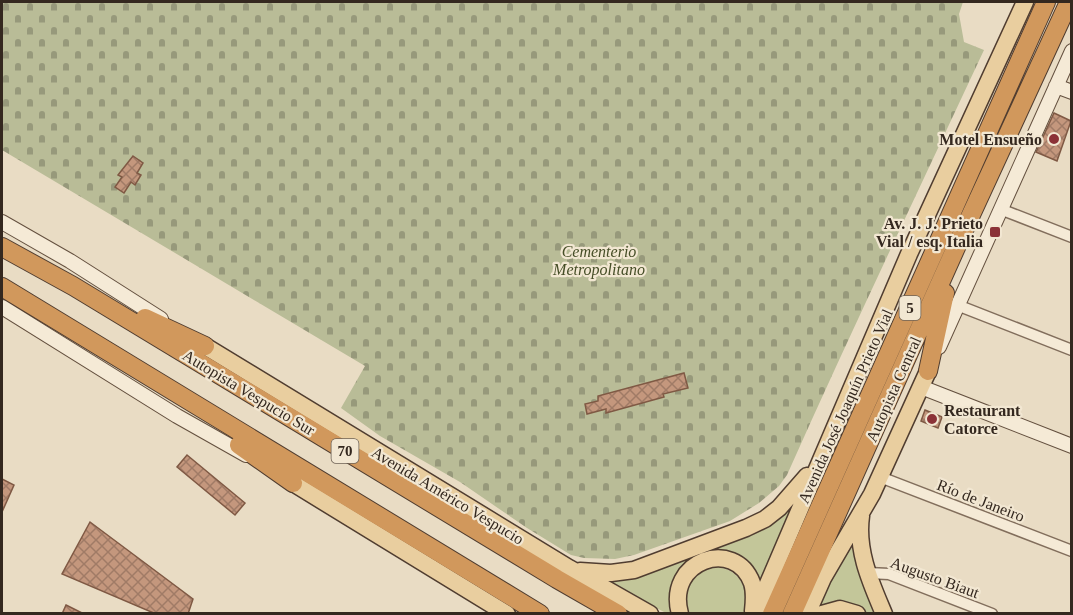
<svg xmlns="http://www.w3.org/2000/svg" width="1073" height="615" font-family="Georgia,serif">
	<style>
		.green { fill: #c3c699 }
		.cemetery { fill: url(#cemetery-stones) }
		.building { fill: url(#building-cross-hatch); stroke: #7f5944; stroke-width: 1.5 }
		.lines { fill: none; stroke-linecap: round; stroke-linejoin: round }
		.street-casing { stroke: #826e5c; stroke-width: 13 }
		.secondary-casing { stroke: #64503f; stroke-width: 16 }
		.primary-casing { stroke: #503d30; stroke-width: 19 }
		.highway-casing { stroke: #503d30; stroke-width: 20 }
		.street { stroke: #f5ead6; stroke-width: 10 }
		.secondary { stroke: #f5ead6; stroke-width: 14 }
		.primary { stroke: #e9ce9f; stroke-width: 16 }
		.highway { stroke: #d1985c; stroke-width: 18 }
		.poi-dot { fill: #8b3237; stroke: #f2e7d2; stroke-width: 2 }
		.labels { text-anchor: middle; stroke-width: 4.5; stroke-linejoin: round; paint-order: stroke }
		.shield { fill: #f2e7d2; stroke: #6d6155; stroke-width: 1.5 }
		.shield-label { font-size: 15px; font-weight: bold; fill: #34281f }
		.poi-label { font-size: 16px; font-weight: bold; fill: #34281f; stroke: #f2e7d2; text-anchor: end }
		.park-label { font-size: 16px; font-style: italic; fill: #464e27; stroke: #f2e7d2 }
		.street-label { font-size: 16px; fill: #34281f; stroke: #f2e7d2 }
	</style>
	<defs>
		<pattern id="cemetery-stones" width="16" height="16" patternUnits="userSpaceOnUse" patternTransform="scale(1.5)"><rect width="16" height="16" fill="#b9bc97"/><path d="M2 7V4a2 2 0 0 1 4 0v3zM10 15v-3a2 2 0 0 1 4 0v3z" fill="#97997b"/></pattern>
		<pattern id="building-cross-hatch" width="8" height="8" patternUnits="userSpaceOnUse" patternTransform="scale(1.5)"><rect width="8" height="8" fill="#c4977d"/><path d="M0 0l8 8M0 8l8-8" fill="none" stroke="#a07b66"/></pattern>
	</defs>
	<rect width="100%" height="100%" fill="#e9dcc4"/>
	<path class="green" d="M 796,502 L 758,590 C 753,518 646,558 675,613 L 666,613 L 603,580 Z
		M 854,534 L 877,613 L 866,613 L 858,608 L 819,608 L 816,601 Z
		M 711,565 C 739,569 750,586 745,613 L 690,613 L 683,601 L 694,571 Z"/>
	<path class="cemetery" d="M 2,2 L 963,2 L 959,14 L 964,42 L 984,50 C 918,192 850,333 787,475 L 779,486 L 759,503 L 730,521 L 634,555 L 615,559 L 584,558 L 571,555 L 527,528 L 460,482 L 380,436 L 341,408 L 365,366 L 2,150 Z"/>
	<path class="building" d="M 1054,113 L 1071,121 L 1057,161 L 1036,152 Z
		M 133,156 L 143,163 L 137,173 L 141,175 L 135,185 L 131,182 L 124,193 L 115,187 L 122,177 L 118,175 Z
		M 684,373 L 688,388 L 663,394 L 664,397 L 606,413 L 606,409 L 587,414 L 585,404 L 598,401 L 598,396 Z
		M 925,410 L 942,417 L 938,428 L 921,421 Z
		M 187,455 L 245,503 L 235,515 L 177,467 Z
		M 2,479 L 14,485 L 2,512 Z
		M 90,522 L 193,599 L 188,614 L 156,614 L 62,574 Z
		M 66,605 L 84,614 L 62,614 Z"/>
	<g class="lines">
		<g class="street-casing">
			<path id="street" d="M 1000,209 L 1072,237
				M 957,305 L 1072,350
				M 880,477 L 1072,551
				M 868,573 L 889,574 L 992,614"/>
		</g>
		<g class="secondary-casing">
			<path id="secondary" d="M 1056,86 L 1072,92
				M 2,222 L 70,261 L 161,319
				M 2,307 L 177,416 L 246,455
				M 939,347 L 1072,51
				M 921,387 L 1072,446"/>
		</g>
		<g class="primary-casing">
			<path id="primary" d="M 205,346 L 569,568 L 650,614
				M 293,483 L 507,614
				M 861,516 C 856,551 871,583 884,614
				M 580,571 L 611,573 L 634,570 L 746,528 L 765,519 L 779,508 L 807,476
				M 680,614 C 665,560 735,537 752,583 C 755,592 754,602 753,611
				M 755,614 L 909,254 L 1025,2
				M 807,614 L 823,578 L 872,494 L 928,371
				M 822,614 L 840,609 L 857,614"/>
		</g>
		<g class="highway-casing">
			<path id="highway" d="M 2,247 L 73,286 L 557,579 L 618,614
				M 2,287 L 540,614
				M 145,318 L 205,346
				M 928,371 L 945,293
				M 239,445 L 293,483
				M 772,614 L 1046,2
				M 792,614 L 958,243 L 1069,2"/>
		</g>
		<use href="#street" class="street"/>
		<use href="#secondary" class="secondary"/>
		<use href="#primary" class="primary"/>
		<use href="#highway" class="highway"/>
	</g>
	<g class="poi-dot">
		<circle cx="1054" cy="139" r="6"/>
		<rect x="989" y="226" width="12" height="12" rx="3"/>
		<circle cx="932" cy="419" r="6"/>
	</g>
	<g class="labels">
		<g class="shield">
			<rect x="899.5" y="296" width="21" height="24" rx="4.5"/>
			<rect x="331.5" y="439" width="27" height="24" rx="4.5"/>
		</g>
		<g class="shield-label">
			<text x="910" y="313">5</text>
			<text x="345" y="456">70</text>
		</g>
		<g class="poi-label">
			<text x="1042" y="145">Motel Ensueño</text>
			<text x="983" y="229">Av. J. J. Prieto<tspan x="983" dy="18">Vial / esq. Italia</tspan></text>
			<text x="944" y="416" text-anchor="start">Restaurant<tspan x="944" dy="18">Catorce</tspan></text>
		</g>
		<g class="park-label">
			<text x="599" y="257">Cementerio<tspan x="599" dy="18">Metropolitano</tspan></text>
		</g>
		<g class="street-label">
			<text transform="translate(893 389) rotate(-66)" y="6">Autopista Central</text>
			<text transform="translate(249 392) rotate(31)" y="6">Autopista Vespucio Sur</text>
			<text transform="translate(845 406) rotate(-66)" y="6">Avenida José Joaquín Prieto Vial</text>
			<text transform="translate(448 495) rotate(31)" y="6">Avenida Américo Vespucio</text>
			<text transform="translate(981 500) rotate(21)" y="6">Río de Janeiro</text>
			<text transform="translate(935 577) rotate(20)" y="6">Augusto Biaut</text>
		</g>
	</g>
	<rect width="1073" height="615" fill="none" stroke="#34281f" stroke-width="6"/>
</svg>
